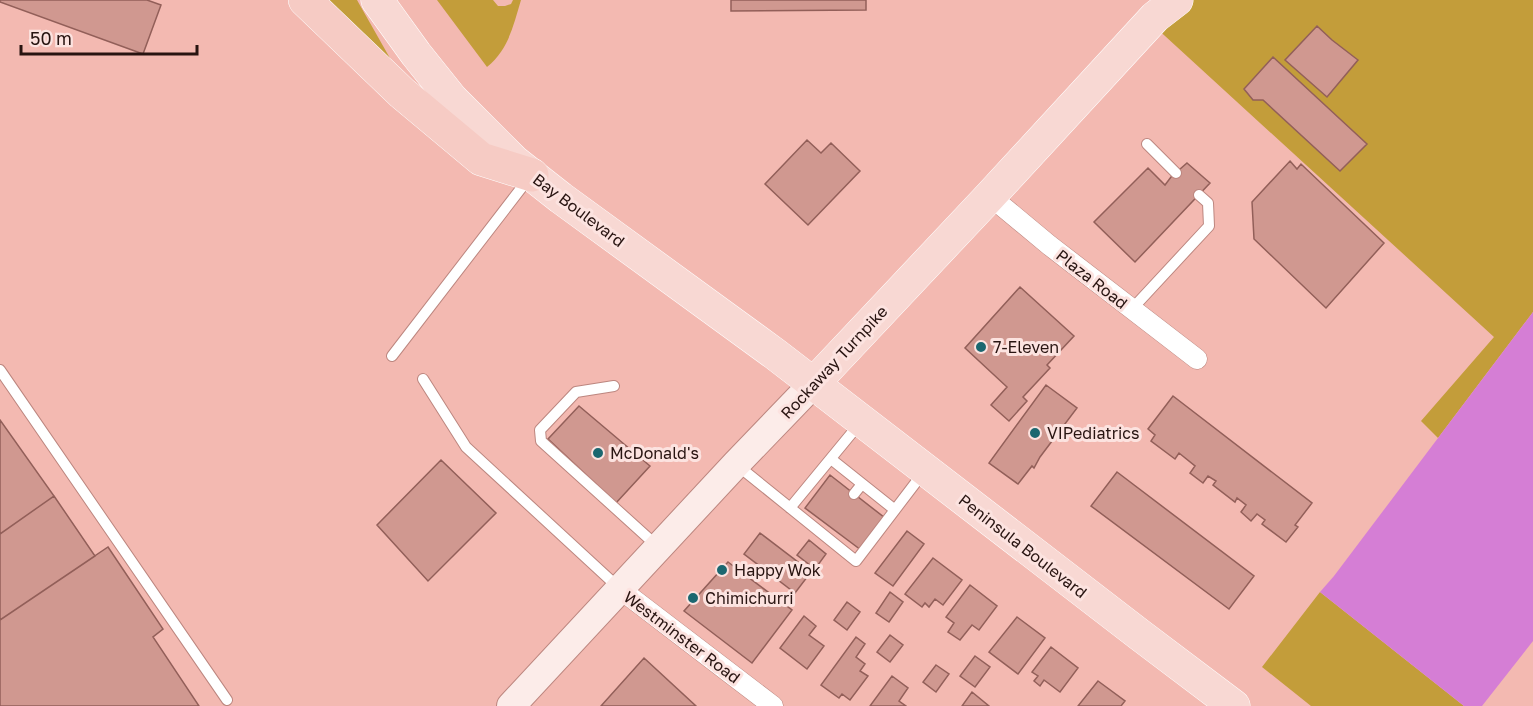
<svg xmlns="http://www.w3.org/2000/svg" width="1533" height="706" font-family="'Golos Text',sans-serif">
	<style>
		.green { fill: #c39d3a }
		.water { fill: #d57ed5 }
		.building { fill: #d09890; stroke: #925f59; stroke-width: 1.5 }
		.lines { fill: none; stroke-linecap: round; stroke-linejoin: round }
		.service-casing { stroke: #bc867f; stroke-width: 12 }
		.minor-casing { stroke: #bc867f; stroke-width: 21 }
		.secondary-casing { stroke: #bc867f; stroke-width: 30 }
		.primary-casing { stroke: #fff; stroke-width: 33 }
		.trunk-casing { stroke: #fff; stroke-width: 34 }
		.service { stroke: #fff; stroke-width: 10 }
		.minor { stroke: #fff; stroke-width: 20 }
		.secondary { stroke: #fcece9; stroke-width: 28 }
		.primary { stroke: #f8d8d3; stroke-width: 32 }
		.trunk { stroke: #f6cbc4; stroke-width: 33 }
		.poi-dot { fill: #1b6770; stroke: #fce3e0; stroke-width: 2 }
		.labels { text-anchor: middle; stroke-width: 6; stroke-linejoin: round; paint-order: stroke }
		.street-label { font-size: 16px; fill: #281411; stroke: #fce3e0 }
		.poi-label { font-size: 16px; fill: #281411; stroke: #fce3e0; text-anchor: start }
	</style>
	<rect width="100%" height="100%" fill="#f3b9b1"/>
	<path class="green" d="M 321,0 L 357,0 L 408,90 Z
		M 437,0 L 493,0 L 498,6 L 505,6 L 511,4 L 513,0 L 521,0 C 513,26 509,49 487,67 Z
		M 1185,0 L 1533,0 L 1533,312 L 1438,438 L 1421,421 L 1494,337 L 1153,25 Z
		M 1320,592 L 1464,706 L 1311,706 L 1262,667 Z"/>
	<path class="water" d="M 1533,312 L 1533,641 L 1482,706 L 1464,706 L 1320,592 L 1334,576 Z"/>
	<path class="building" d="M 0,0 L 147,0 L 161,5 L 143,54 L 0,2 Z
		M 731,0 L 866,0 L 866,10 L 731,11 Z
		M 1317,26 L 1332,40 L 1358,60 L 1327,97 L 1285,60 Z
		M 1273,57 L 1367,144 L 1340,171 L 1263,100 L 1253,100 L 1244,89 Z
		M 807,140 L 821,153 L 831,143 L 860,171 L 808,225 L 765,184 Z
		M 1290,161 L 1297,169 L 1301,164 L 1384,243 L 1326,308 L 1254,239 L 1252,202 Z
		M 1187,163 L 1210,183 L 1135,262 L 1094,222 L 1148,168 L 1165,185 L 1171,177 Z
		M 1020,287 L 1074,336 L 1047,365 L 1050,368 L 1023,397 L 1027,401 L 1009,421 L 991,405 L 1007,387 L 965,348 Z
		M 1046,385 L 1077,408 L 1040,457 L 1034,468 L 1032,466 L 1018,484 L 989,463 Z
		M 1173,396 L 1312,503 L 1295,525 L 1298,527 L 1286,542 L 1262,524 L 1265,520 L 1257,514 L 1251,521 L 1241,512 L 1246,505 L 1237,498 L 1235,502 L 1213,485 L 1216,481 L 1208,476 L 1203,483 L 1190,473 L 1195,466 L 1179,453 L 1175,459 L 1151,441 L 1155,435 L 1148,429 Z
		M 579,406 L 650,466 L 616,503 L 548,439 Z
		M 0,420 L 54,496 L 0,534 Z
		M 441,460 L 496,513 L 428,581 L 377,525 Z
		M 1117,472 L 1254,576 L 1229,609 L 1091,506 Z
		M 830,475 L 885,518 L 861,550 L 805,508 Z
		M 54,496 L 95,556 L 0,620 L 0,534 Z
		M 907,531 L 924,544 L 893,586 L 875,573 Z
		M 760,533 L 811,572 L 795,593 L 744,554 Z
		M 809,540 L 826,554 L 815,569 L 797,555 Z
		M 108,547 L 163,629 L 153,637 L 199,706 L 0,706 L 0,620 Z
		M 933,558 L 962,580 L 943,605 L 935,599 L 929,607 L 925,603 L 922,607 L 905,594 Z
		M 728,562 L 792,610 L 752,663 L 684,611 Z
		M 970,585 L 997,606 L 979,630 L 972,625 L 960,640 L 948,632 L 954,623 L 946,617 Z
		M 890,592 L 903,602 L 889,622 L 876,613 Z
		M 847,602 L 860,612 L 847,630 L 834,620 Z
		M 804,616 L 816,626 L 809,635 L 824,646 L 807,669 L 780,648 Z
		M 1017,617 L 1045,638 L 1018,674 L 989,652 Z
		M 890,635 L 903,645 L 890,662 L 877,652 Z
		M 856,637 L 865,644 L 856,657 L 865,664 L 860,671 L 868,676 L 850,700 L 842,694 L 839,698 L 821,685 Z
		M 1051,647 L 1078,668 L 1060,692 L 1044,680 L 1040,686 L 1034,681 L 1038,676 L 1032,672 Z
		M 975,656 L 990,667 L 975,687 L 960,676 Z
		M 644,658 L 696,706 L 601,706 Z
		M 936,665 L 949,674 L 936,692 L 923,682 Z
		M 892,676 L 908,688 L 899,701 L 906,706 L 870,706 Z
		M 1098,681 L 1125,701 L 1121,706 L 1078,706 Z
		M 972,692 L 989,706 L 962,706 Z"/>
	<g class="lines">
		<g class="service-casing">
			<path id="service" d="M 1147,144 L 1176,173
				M 1132,309 L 1209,226 L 1208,203 L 1199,195
				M 392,356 L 529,178
				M 0,370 L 227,700
				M 423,379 L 466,447 L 620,589
				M 614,386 L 576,392 L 540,430 L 541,441 L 657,546
				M 831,459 L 895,510
				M 737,465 L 856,561 L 923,473
				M 854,494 L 862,484
				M 790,508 L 860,423"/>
		</g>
		<g class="minor-casing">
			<path id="minor" d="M 990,196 L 1049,245 L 1197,359
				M 620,589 L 773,706"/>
		</g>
		<g class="secondary-casing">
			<path id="secondary" d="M 511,706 L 736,464 L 813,384"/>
		</g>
		<g class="primary-casing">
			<path id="primary" d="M 377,0 L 416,54 L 452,99 L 514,161 L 561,198 L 775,354 L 1140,635 L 1234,706
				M 813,384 L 990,196 L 1155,17 L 1177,0"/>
		</g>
		<g class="trunk-casing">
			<path id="trunk" d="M 305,0 L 402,93 L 481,159 L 532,175"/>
		</g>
		<use href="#service" class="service"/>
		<use href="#minor" class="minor"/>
		<use href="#secondary" class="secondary"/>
		<use href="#primary" class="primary"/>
		<use href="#trunk" class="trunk"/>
	</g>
	<g class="poi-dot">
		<circle cx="981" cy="347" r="6"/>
		<circle cx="1035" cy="433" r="6"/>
		<circle cx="598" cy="453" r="6"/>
		<circle cx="722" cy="570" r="6"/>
		<circle cx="693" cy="598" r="6"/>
	</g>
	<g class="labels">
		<g class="street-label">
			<text transform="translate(579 210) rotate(37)" y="6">Bay Boulevard</text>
			<text transform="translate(1092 279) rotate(38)" y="6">Plaza Road</text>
			<text transform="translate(834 362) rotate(-47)" y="6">Rockaway Turnpike</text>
			<text transform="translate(1023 546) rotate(38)" y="6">Peninsula Boulevard</text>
			<text transform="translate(682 637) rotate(37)" y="6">Westminster Road</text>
		</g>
		<g class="poi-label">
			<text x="993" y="353">7-Eleven</text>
			<text x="1047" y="439">VIPediatrics</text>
			<text x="610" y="459">McDonald's</text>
			<text x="734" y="576">Happy Wok</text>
			<text x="705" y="604">Chimichurri</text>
		</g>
	</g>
	<path d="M21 45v9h176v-9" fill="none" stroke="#281411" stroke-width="3"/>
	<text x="30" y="45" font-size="18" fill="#281411" stroke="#fce3e0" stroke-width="4.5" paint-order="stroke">50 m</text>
</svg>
